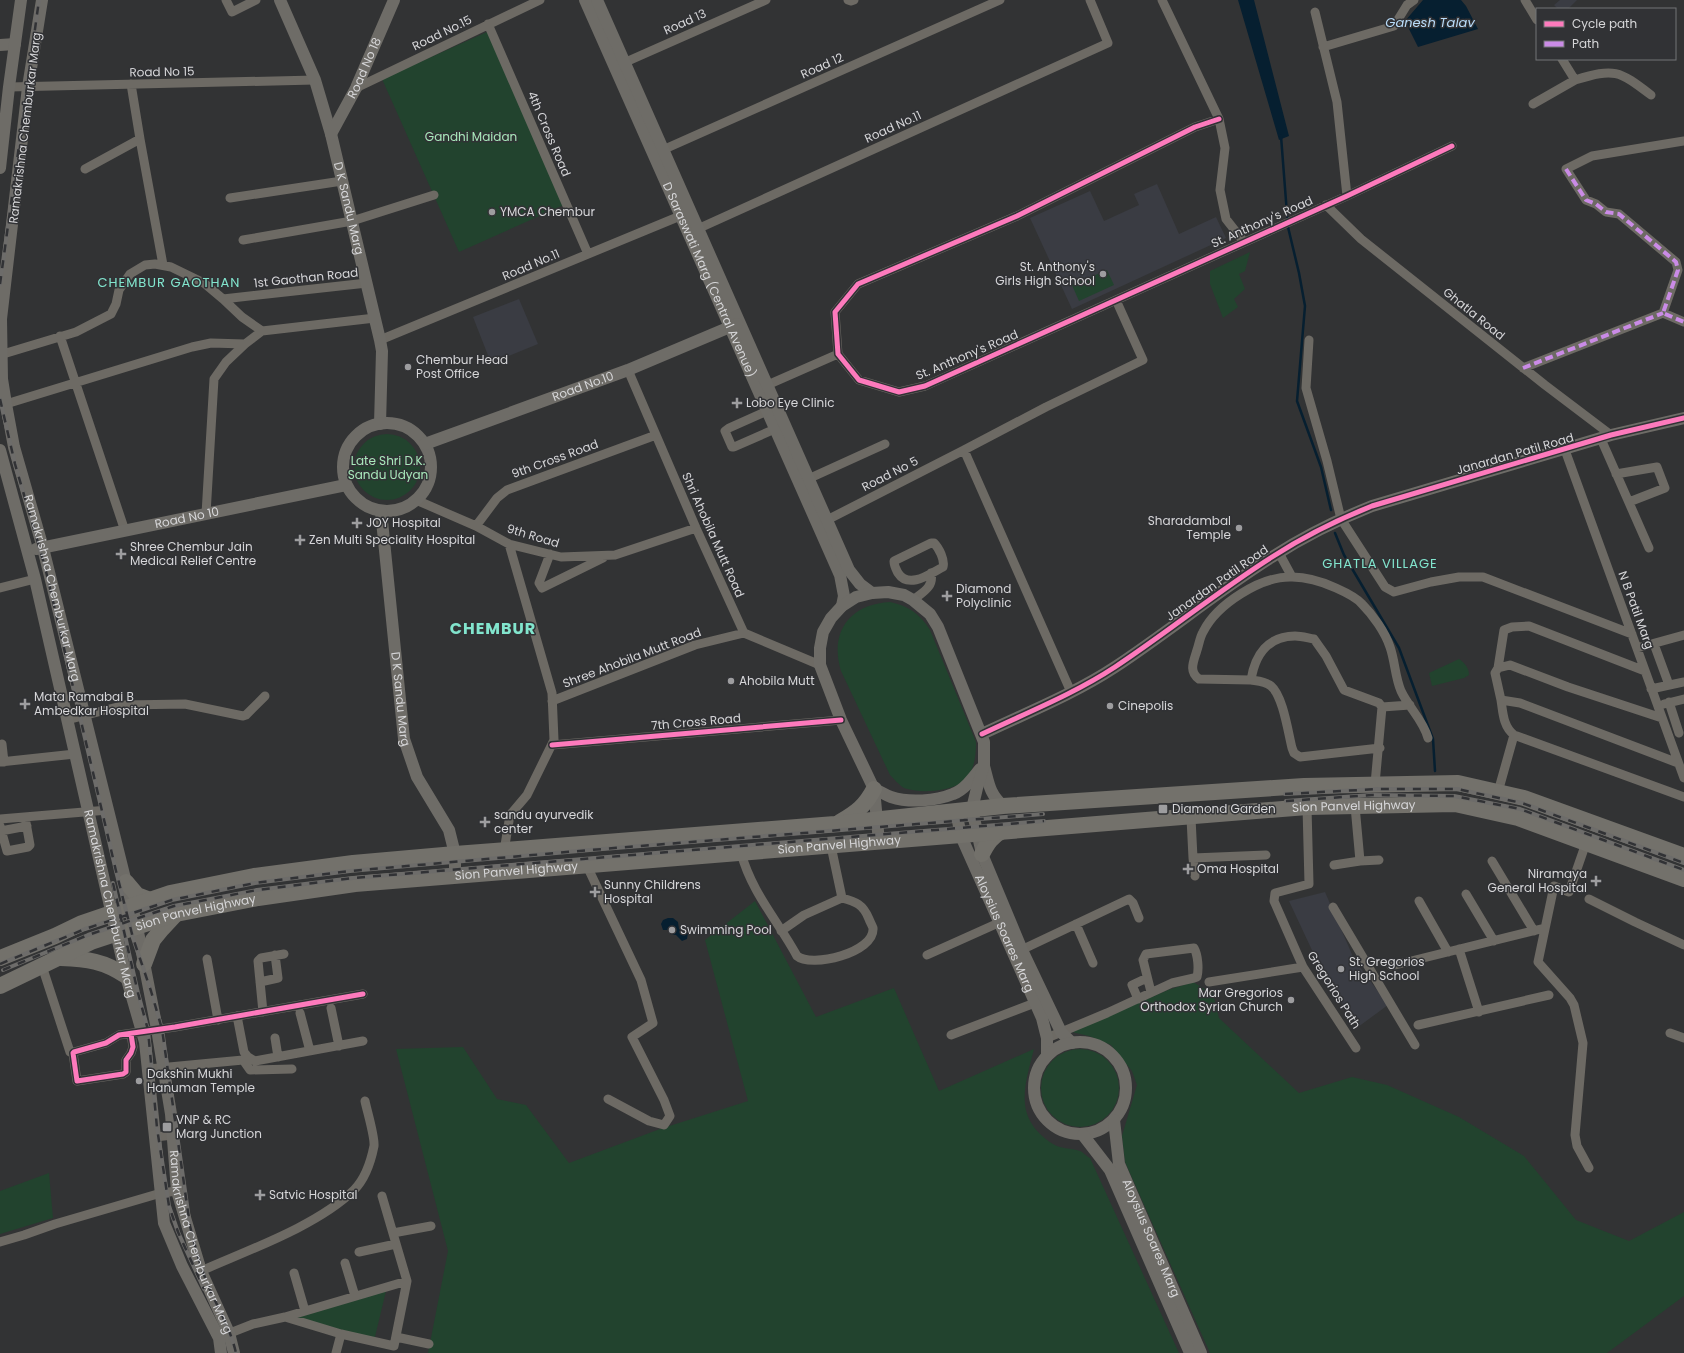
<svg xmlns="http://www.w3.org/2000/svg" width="1684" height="1353" font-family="Poppins,sans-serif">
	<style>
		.built { fill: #3a3c43 }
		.green { fill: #22432e }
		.water { fill: #061f30 }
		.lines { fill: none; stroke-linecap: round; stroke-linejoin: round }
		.stream { stroke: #061f30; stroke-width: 2.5 }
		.street { stroke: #6d6a64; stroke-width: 9 }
		.secondary { stroke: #6e6c67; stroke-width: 12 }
		.highway { stroke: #73716b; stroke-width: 16 }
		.rail-casing { stroke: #6d6c6a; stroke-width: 4 }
		.rail { stroke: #313235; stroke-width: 2.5; stroke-dasharray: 8; stroke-linecap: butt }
		.quiet { stroke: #ca8be6; stroke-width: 4; stroke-dasharray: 8 4; stroke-linecap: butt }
		.cycleway-casing { stroke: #313235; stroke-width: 8 }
		.cycleway { stroke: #fd7abc; stroke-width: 5 }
		.poi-dot { fill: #9d9d9f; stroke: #313235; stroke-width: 1.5 }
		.labels { text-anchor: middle; stroke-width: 3; stroke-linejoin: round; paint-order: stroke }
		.street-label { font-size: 12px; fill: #d6d6d8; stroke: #313235 }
		.park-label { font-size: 12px; fill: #a8e9bb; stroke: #313235 }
		.poi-label { font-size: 12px; fill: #d6d6d8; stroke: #313235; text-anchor: start }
		.water-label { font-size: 13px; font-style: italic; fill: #b8dcf9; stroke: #313235 }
		.neighbourhood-label { font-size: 13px; letter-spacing: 1px; fill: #82e5cd; stroke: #313235 }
		.district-label { font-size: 16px; font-weight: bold; letter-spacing: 1px; fill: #82e5cd; stroke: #313235 }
	</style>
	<rect width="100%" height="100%" fill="#323334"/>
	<path class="built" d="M 1560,0 L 1577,0 L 1568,9 L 1558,9 L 1554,5 Z
		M 1157,184 L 1179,234 L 1216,217 L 1226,238 L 1072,309 L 1030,218 L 1090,191 L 1104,221 L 1139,205 L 1134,194 Z
		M 519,299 L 538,344 L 491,363 L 473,317 Z
		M 1325,892 L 1354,959 L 1388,1005 L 1358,1027 L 1325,978 L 1289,901 Z"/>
	<path class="green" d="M 487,32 L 564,205 L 459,252 L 382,79 Z
		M 1250,252 L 1245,271 L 1239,274 L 1245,289 L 1234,299 L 1238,307 L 1223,318 L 1210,284 L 1210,271 Z
		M 1107,270 L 1114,285 L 1079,301 L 1072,285 Z
		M354 467a33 33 0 1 1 66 0a33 33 0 1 1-66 0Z
		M 890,602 C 909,606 920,614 930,630 L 976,742 C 976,754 975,766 968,777 C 957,792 920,794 904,788 C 899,785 894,779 890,775 L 841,671 C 829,632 850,604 890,602 Z
		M 1459,659 C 1465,663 1469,668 1469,675 L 1464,678 L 1432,686 L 1429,673 Z
		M 755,901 L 816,1017 L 894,988 L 939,1091 L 1034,1049 C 1024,1088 1013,1118 1053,1144 C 1060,1149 1071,1148 1080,1151 C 1083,1152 1086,1156 1090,1158 L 1179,1353 L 428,1353 L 448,1251 L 396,1049 L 463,1047 L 497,1099 L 526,1105 L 569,1163 L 660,1129 L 748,1101 L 705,940 Z
		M 1193,982 L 1213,994 L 1219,1018 L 1299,1093 L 1352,1077 L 1387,1085 L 1459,1117 L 1524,1156 L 1576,1220 L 1629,1241 L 1684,1212 L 1684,1296 L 1607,1353 L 1210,1353 L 1125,1162 L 1122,1136 L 1137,1085 L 1132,1071 L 1111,1045 L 1089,1036 L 1072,1032 L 1168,990 Z
		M1041 1088a39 39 0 1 1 78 0a39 39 0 1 1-78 0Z
		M 49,1173 L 53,1218 L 0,1234 L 0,1191 Z
		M 386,1291 L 374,1341 L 286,1321 Z"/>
	<path class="water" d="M 1238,0 L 1254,0 L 1289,136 L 1279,140 Z
		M 1423,0 L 1461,0 L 1466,6 L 1478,29 L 1418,47 L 1405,21 Z
		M 668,918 L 673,918 L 678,922 L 679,929 L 688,933 L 687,939 L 682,941 L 676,935 L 670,934 L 668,930 L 663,930 L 661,924 L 663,920 Z"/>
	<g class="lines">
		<path class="stream" d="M 1281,136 L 1288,227 L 1299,273 L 1305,306 L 1297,401 L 1321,467 L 1331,510
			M 1335,533 L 1344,555 L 1399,648 L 1433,739 L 1435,771"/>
		<path class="street" d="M 226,0 L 232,12 L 256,0
			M 848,0 L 851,1 L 854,0
			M 1162,0 L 1219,119 L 1225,148 L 1220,190 L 1226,219 L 1244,242
			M 1525,0 L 1537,20
			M 1315,12 L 1337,102 L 1347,196
			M 488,24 L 588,254
			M 1323,47 L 1394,26 L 1407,5 L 1414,0
			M 619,65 L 766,0
			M 1575,80 C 1615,68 1618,70 1651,95
			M 9,87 L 315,80
			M 356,88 L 540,0
			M 1533,104 L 1575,80 L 1562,59
			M 1219,119 L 1195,127 L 1017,216 L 858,284 L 835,312 L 838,354 L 859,380 L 899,392 L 925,386 L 1347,196 L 1452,146
			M 140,139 L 163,265
			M 1684,141 L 1592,156 L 1566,169 L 1586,200 L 1596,204 L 1606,212 L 1619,214 L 1676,262 L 1678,270 L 1663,313 L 1684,322
			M 658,152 L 1000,0
			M 85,169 L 140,139 L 131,84
			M 230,198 L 342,181
			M 1326,205 L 1361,239 L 1545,385 L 1611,435
			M 693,231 L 1108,43 L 1090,0
			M 243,240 L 352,221 L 434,195
			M 223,299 L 367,283
			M 60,336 L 125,531
			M 380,340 L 685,214
			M 1309,340 L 1306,388 L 1327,461 L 1341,519 L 1385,587 L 1394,592 L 1431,582 L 1459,577 L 1483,577 L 1632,634
			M 0,355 L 76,332 L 111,314 L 116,304 L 119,290 L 130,274 L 145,265 L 155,264 L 171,267 L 204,283 L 223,299 L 242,317 L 262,331
			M 1523,368 L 1663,313
			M 628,370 L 696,528 L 744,633 L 820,665
			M 763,387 L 838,354
			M 6,404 L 192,347 L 211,343 L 245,344
			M 767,411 L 729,428 L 725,431 L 732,447 L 734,447 L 775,429
			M 1601,439 L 1649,548
			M 1565,450 L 1684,778
			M 1616,474 L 1657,467 L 1665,488 L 1629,502
			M 808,479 L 885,444
			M 416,500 L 476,526 L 509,544 L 561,557 L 615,555 L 696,528
			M 206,514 L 214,379 L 226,362 L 245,344 L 262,331 L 375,318
			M 827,520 L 964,450
			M 476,526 L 497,498 L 507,490 L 656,435
			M 931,543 L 934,543 C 939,548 945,560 943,567 C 931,573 909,590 898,573 C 896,569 894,566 894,561 Z
			M 1279,553 L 1292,577
			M 550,554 L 539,583 L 542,588 L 603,558
			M 0,588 L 35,579
			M 913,600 C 923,592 934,587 931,573
			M 1654,644 L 1669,685
			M 1637,648 L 1684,635
			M 1498,668 L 1504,630 L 1512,627 L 1529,626 L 1645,671
			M 1251,680 C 1258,681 1265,681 1271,686 C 1283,696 1288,732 1292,748 L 1294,753 L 1300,757 L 1380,748
			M 1651,689 L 1684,682
			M 1071,692 L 964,450 L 1046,407 L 1143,360 L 1116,300
			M 1501,700 L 1495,673 L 1498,668 L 1510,665 L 1568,687 L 1662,718
			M 552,701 L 695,645 L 744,633
			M 1669,702 L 1679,733
			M 1664,704 L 1684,699
			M 1382,707 L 1410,705
			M 67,720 L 125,705 L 185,704 L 243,716 L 246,715 L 265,696
			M 2,744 L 4,762
			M 552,745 L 841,720
			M 0,762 L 75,754
			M 1678,763 L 1520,703 L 1501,700 C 1503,713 1503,726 1514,735 L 1684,797
			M 1375,784 L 1382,707 L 1379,703 L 1344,690 L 1326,656 L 1314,639 C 1308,638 1301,636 1295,636 C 1268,636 1255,655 1251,680 L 1199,679 C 1188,671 1194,661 1197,650 C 1199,644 1200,637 1203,632 C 1217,604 1261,576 1292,577 C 1307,577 1323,582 1336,588 C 1345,592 1356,597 1362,604 C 1373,615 1385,632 1390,647 C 1395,661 1395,677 1401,691 C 1409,708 1423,720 1428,738
			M 1498,792 L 1514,735
			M 1307,807 L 1309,884 L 1275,893 L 1274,901 L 1303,967 L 1356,1048
			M 1191,818 L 1193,858
			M 0,819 L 108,810
			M 0,826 L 7,851 L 28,847 L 30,845 L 25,817
			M 1,831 L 27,826
			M 1586,843 L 1569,892 L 1554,886 L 1538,962 L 1570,998 L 1574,1005 L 1583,1043 L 1575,1135 L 1577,1146 L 1589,1168
			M 831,846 L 842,898
			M 504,851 L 510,815 L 527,795 L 554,740 L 552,693 L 509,544
			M 741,853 C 752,893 778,921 797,956 C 811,968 875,953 873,928 C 872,925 870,922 869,919 C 863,904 856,902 842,898 L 804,915 L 781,931
			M 1360,861 L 1379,860
			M 1492,861 L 1534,931
			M 1334,865 L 1360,861 L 1355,806
			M 587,866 L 641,980 L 653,1023 L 632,1037 L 664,1100 L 670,1116 L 664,1125 L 649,1121 L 608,1099
			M 1195,876 L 1193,858 L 1266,855
			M 1466,894 L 1494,941
			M 1589,899 L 1635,922 L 1684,945
			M 1419,901 L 1448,952
			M 1333,907 L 1415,1045
			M 1076,924 L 1093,963
			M 1459,949 L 1479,1012
			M 1017,952 L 1129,899 L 1133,903 L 1139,918
			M 927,955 L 1005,920
			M 207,959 L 218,1020
			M 42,966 L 70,1052
			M 1391,966 L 1545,928
			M 260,982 L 278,978 L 275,955
			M 1209,982 L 1303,967
			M 1138,999 L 1132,985 L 1147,978
			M 331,1008 L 339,1046
			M 263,1012 L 258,961 L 261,958 L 284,954
			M 300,1013 L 310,1051
			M 237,1016 L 244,1052 L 248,1057 L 255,1061 L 363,1041
			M 1418,1025 L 1549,995
			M 1670,1033 L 1684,1038
			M 131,1034 L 133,1047 L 131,1053 L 126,1060 L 126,1072 L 123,1074 L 77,1081 L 73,1053 L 74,1052 L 106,1043 L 119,1035 L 175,1027 L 363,994
			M 951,1035 L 1040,1001
			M 275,1038 L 278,1057
			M 1047,1038 L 1107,1013 L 1172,983 L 1194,978 L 1197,977 C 1199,969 1198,955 1194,948 L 1146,954 L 1143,960 L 1151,992
			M 148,1069 L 243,1060 L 250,1070 L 292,1069
			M 155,1137 L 173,1135
			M 382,1196 L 407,1281
			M 393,1233 L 431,1226
			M 0,1242 L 24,1235 L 55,1224 L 161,1193 L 177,1191
			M 359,1252 L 396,1244
			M 345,1263 L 355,1296
			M 201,1271 C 248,1250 317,1226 354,1190 C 365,1179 371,1161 374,1146 C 375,1137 367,1111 365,1101
			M 294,1273 L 305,1311
			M 225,1335 L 253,1324 L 285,1317 L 407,1281 L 394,1346 L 341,1334 L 285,1317
			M 396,1337 L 429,1344
			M 336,1353 L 341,1334"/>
		<g class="secondary">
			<path id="s1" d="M 42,0 L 28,87 L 1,319 L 2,379 L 6,404 L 14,447 L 43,548 L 137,927 L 157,1029 L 171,1114 L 177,1191 L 201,1271 L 229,1333 L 234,1353"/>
			<path id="s2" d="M 280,0 L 315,80 L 331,134 L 380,340 L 382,351 L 380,424"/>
			<path id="s3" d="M 585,0 L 840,575 L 844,596 L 842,606"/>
			<path d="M 597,0 L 849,570 L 860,584 L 872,593"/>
			<path d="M 0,45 L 15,44"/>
			<path id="s4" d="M 331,134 L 356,88 L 394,0"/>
			<path d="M 0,168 L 9,87 L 21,0"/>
			<circle cx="387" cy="467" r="44"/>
			<path id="s5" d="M 425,444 L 628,370 L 737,324"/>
			<path id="s6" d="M 0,450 L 35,579 L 126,976 L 145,1042 L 164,1223 L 182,1266 L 219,1338 L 221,1353"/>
			<path id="s7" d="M 381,511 L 404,739 L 417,777 L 449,830 L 455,854 L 455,875"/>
			<path id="s8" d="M 36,549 L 346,485"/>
			<path d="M 982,734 C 1026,713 1074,694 1115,667 C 1168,632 1218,591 1272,557 C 1303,537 1337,520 1372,506 L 1611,435 L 1684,418"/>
			<path d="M 984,766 C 989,784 989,793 1003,806"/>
			<path d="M 874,789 C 880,791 885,795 891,797 C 909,803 936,801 953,794 C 964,790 973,778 980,769"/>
			<path id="s9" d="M 956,811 L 961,836 L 1042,1018 L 1047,1038 L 1047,1056"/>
			<path d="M 879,842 L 874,789 L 841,720 L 820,665 L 820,648 L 823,632 L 831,618 L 842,606 L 856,597 L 872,593 L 888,592 L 904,595 L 913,600 L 930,614 L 938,627 L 984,742 L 984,765 L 977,788 L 972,809 L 982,854 L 1022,950 L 1061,1032 L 1072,1043"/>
			<circle cx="1080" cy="1088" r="46"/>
			<path id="s10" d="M 1114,1120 L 1119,1164 L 1201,1353"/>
			<path d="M 1083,1135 L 1110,1170 L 1190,1353"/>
		</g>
		<g class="highway">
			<path d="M 840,822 C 857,812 865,806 874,789"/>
			<path d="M 982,854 C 987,844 992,836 1002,831"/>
			<path d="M 126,882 L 137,895 L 150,900"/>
			<path d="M 0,958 L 55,936 L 82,923 L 170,893 L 254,876 L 353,863 L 455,854 L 835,824 L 1003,806 L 1304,786 L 1458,783 L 1524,798 L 1684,856"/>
			<path d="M 61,958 C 87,959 104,961 126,976"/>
			<path d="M 144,964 L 153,940 L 162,929 L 175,915"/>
			<path id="s11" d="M 0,986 L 91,942 L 176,914 L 258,898 L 355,884 L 1307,807 L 1455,804 L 1518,818 L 1684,879"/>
		</g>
		<g class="rail-casing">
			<path id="rail" d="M 0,284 L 39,0
				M 0,399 L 15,464 L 45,567 L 116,871 L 133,938 L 151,991 L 162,1029 L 190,1226 C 195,1246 200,1266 208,1285 C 218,1309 230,1327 236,1353
				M 1285,794 L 1378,789 L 1457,789 L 1522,803 L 1684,863
				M 1286,801 L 1372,795 L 1454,796 L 1520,809 L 1684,870
				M 113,883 L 138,993 L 148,1030 L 157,1128 L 169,1206 L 178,1232 L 204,1289
				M 0,964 L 85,929 L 172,900 L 255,883 L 350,871 L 590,850 L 1043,814
				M 3,970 L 88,935 L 174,906 L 257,890 L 353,878 L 1044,821"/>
		</g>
		<use href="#rail" class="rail"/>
		<path class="quiet" d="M 1566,169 L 1586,200 L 1596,204 L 1606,212 L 1619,214 L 1676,262 L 1678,270 L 1663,313 L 1684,322
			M 1523,368 L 1663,313"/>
		<g class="cycleway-casing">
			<path id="cycleway" d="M 1219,119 L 1195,127 L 1017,216 L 858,284 L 835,312 L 838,354 L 859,380 L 899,392 L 925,386 L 1347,196 L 1452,146
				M 982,734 C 1026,713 1074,694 1115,667 C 1168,632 1218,591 1272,557 C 1303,537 1337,520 1372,506 L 1611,435 L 1684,418
				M 552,745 L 841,720
				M 131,1034 L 133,1047 L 131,1053 L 126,1060 L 126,1072 L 123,1074 L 77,1081 L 73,1053 L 74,1052 L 106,1043 L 119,1035 L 175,1027 L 363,994"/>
		</g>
		<use href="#cycleway" class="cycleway"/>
	</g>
	<g class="poi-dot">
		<circle cx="492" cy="212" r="4"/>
		<circle cx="1103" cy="274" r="4"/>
		<circle cx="408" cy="367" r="4"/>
		<path d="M735 397h4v4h4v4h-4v4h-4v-4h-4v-4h4z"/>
		<path d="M355 517h4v4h4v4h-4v4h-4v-4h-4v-4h4z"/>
		<circle cx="1239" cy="528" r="4"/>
		<path d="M298 534h4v4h4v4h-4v4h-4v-4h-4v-4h4z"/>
		<path d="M119 548h4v4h4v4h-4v4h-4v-4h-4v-4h4z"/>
		<path d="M945 590h4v4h4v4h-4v4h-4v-4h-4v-4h4z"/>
		<circle cx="731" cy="681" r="4"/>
		<path d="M23 698h4v4h4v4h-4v4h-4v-4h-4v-4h4z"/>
		<circle cx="1110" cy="706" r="4"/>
		<rect x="1158" y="804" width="10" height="10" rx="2"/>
		<path d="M483 816h4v4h4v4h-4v4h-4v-4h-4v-4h4z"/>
		<path d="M1186 863h4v4h4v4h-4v4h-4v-4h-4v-4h4z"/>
		<path d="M1594 875h4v4h4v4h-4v4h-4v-4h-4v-4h4z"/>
		<path d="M593 886h4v4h4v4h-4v4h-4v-4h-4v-4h4z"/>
		<circle cx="672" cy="930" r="4"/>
		<circle cx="1341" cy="969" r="4"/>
		<circle cx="1291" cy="1000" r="4"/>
		<circle cx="139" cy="1081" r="4"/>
		<rect x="162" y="1122" width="10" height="10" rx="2"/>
		<path d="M258 1189h4v4h4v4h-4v4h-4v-4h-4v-4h4z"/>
	</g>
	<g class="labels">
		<g class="street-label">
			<text transform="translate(685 22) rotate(-24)" y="4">Road 13</text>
			<text transform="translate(442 33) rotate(-26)" y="4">Road No.15</text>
			<text transform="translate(822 66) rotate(-24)" y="4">Road 12</text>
			<text dy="4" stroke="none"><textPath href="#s4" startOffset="74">Road No 18</textPath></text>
			<text transform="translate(162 72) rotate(-1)" y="4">Road No 15</text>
			<text transform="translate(893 127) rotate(-24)" y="4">Road No.11</text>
			<text transform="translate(25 128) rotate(-83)" y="4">Ramakrishna Chemburkar Marg</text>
			<text transform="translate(549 134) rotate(67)" y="4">4th Cross Road</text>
			<text dy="4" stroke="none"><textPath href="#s2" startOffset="220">D K Sandu Marg</textPath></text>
			<text transform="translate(1262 222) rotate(-24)" y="4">St. Anthony's Road</text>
			<text transform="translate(531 265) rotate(-23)" y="4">Road No.11</text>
			<text transform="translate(306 278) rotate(-6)" y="4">1st Gaothan Road</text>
			<text dy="4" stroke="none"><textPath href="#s3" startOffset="306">D Saraswati Marg (Central Avenue)</textPath></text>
			<text transform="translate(1474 314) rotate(39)" y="4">Ghatla Road</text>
			<text transform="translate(967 355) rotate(-23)" y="4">St. Anthony's Road</text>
			<text dy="4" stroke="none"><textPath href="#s5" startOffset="168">Road No.10</textPath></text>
			<text transform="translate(1515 454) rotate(-16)" y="4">Janardan Patil Road</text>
			<text transform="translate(555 459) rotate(-20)" y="4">9th Cross Road</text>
			<text transform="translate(890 474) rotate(-27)" y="4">Road No 5</text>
			<text dy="4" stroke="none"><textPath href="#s8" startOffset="154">Road No 10</textPath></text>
			<text transform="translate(713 535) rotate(66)" y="4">Shri Ahobila Mutt Road</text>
			<text transform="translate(533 536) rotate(17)" y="4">9th Road</text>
			<text transform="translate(1217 583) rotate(-35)" y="4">Janardan Patil Road</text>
			<text dy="4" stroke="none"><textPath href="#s1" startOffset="597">Ramakrishna Chemburkar Marg</textPath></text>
			<text transform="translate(1636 610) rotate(70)" y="4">N B Patil Marg</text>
			<text transform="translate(632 658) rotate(-21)" y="4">Shree Ahobila Mutt Road</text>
			<text dy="4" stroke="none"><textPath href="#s7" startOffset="189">D K Sandu Marg</textPath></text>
			<text transform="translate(696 722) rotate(-5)" y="4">7th Cross Road</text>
			<text dy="4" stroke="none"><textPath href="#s11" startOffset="1374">Sion Panvel Highway</textPath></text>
			<text dy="4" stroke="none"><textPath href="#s11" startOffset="858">Sion Panvel Highway</textPath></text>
			<text dy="4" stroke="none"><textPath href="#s11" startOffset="534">Sion Panvel Highway</textPath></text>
			<text dy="4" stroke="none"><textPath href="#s6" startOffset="467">Ramakrishna Chemburkar Marg</textPath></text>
			<text dy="4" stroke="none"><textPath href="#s11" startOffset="210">Sion Panvel Highway</textPath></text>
			<text dy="4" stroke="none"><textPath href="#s9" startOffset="132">Aloysius Soares Marg</textPath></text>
			<text transform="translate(1334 990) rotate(58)" y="4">Gregorios Path</text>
			<text dy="4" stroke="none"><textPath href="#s10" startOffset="125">Aloysius Soares Marg</textPath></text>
			<text dy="4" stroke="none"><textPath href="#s1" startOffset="1269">Ramakrishna Chemburkar Marg</textPath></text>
		</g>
		<g class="park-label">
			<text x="471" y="141">Gandhi Maidan</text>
			<text x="388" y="465">Late Shri D.K.<tspan x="388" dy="14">Sandu Udyan</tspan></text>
		</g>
		<g class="poi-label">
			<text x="500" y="216">YMCA Chembur</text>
			<text x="1095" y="271" text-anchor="end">St. Anthony's<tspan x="1095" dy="14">Girls High School</tspan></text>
			<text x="416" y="364">Chembur Head<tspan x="416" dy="14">Post Office</tspan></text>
			<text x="746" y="407">Lobo Eye Clinic</text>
			<text x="1231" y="525" text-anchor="end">Sharadambal<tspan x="1231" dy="14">Temple</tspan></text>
			<text x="366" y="527">JOY Hospital</text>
			<text x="309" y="544">Zen Multi Speciality Hospital</text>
			<text x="130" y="551">Shree Chembur Jain<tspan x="130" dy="14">Medical Relief Centre</tspan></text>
			<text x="956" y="593">Diamond<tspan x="956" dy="14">Polyclinic</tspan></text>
			<text x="739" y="685">Ahobila Mutt</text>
			<text x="34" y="701">Mata Ramabai B<tspan x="34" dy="14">Ambedkar Hospital</tspan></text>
			<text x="1118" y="710">Cinepolis</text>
			<text x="1172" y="813">Diamond Garden</text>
			<text x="494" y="819">sandu ayurvedik<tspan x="494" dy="14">center</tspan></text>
			<text x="1197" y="873">Oma Hospital</text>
			<text x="1587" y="878" text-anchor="end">Niramaya<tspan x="1587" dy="14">General Hospital</tspan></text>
			<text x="604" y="889">Sunny Childrens<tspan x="604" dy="14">Hospital</tspan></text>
			<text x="680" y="934">Swimming Pool</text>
			<text x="1349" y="966">St. Gregorios<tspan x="1349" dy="14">High School</tspan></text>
			<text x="1283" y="997" text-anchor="end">Mar Gregorios<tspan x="1283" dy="14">Orthodox Syrian Church</tspan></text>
			<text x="147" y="1078">Dakshin Mukhi<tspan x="147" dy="14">Hanuman Temple</tspan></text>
			<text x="176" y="1124">VNP &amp; RC<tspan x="176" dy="14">Marg Junction</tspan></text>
			<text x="269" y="1199">Satvic Hospital</text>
		</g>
		<g class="water-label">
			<text x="1430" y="27">Ganesh Talav</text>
		</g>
		<g class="neighbourhood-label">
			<text x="169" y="287">CHEMBUR GAOTHAN</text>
			<text x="1380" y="568">GHATLA VILLAGE</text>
		</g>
		<g class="district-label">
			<text x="493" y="634">CHEMBUR</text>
		</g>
	</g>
	<rect x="1536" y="8" width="140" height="52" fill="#313235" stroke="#737476"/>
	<rect x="1544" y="21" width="20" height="6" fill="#fd7abc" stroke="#737476"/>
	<text x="1572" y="28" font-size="12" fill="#d6d6d8">Cycle path</text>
	<rect x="1544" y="41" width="20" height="6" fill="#ca8be6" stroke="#737476"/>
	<text x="1572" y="48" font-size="12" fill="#d6d6d8">Path</text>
</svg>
